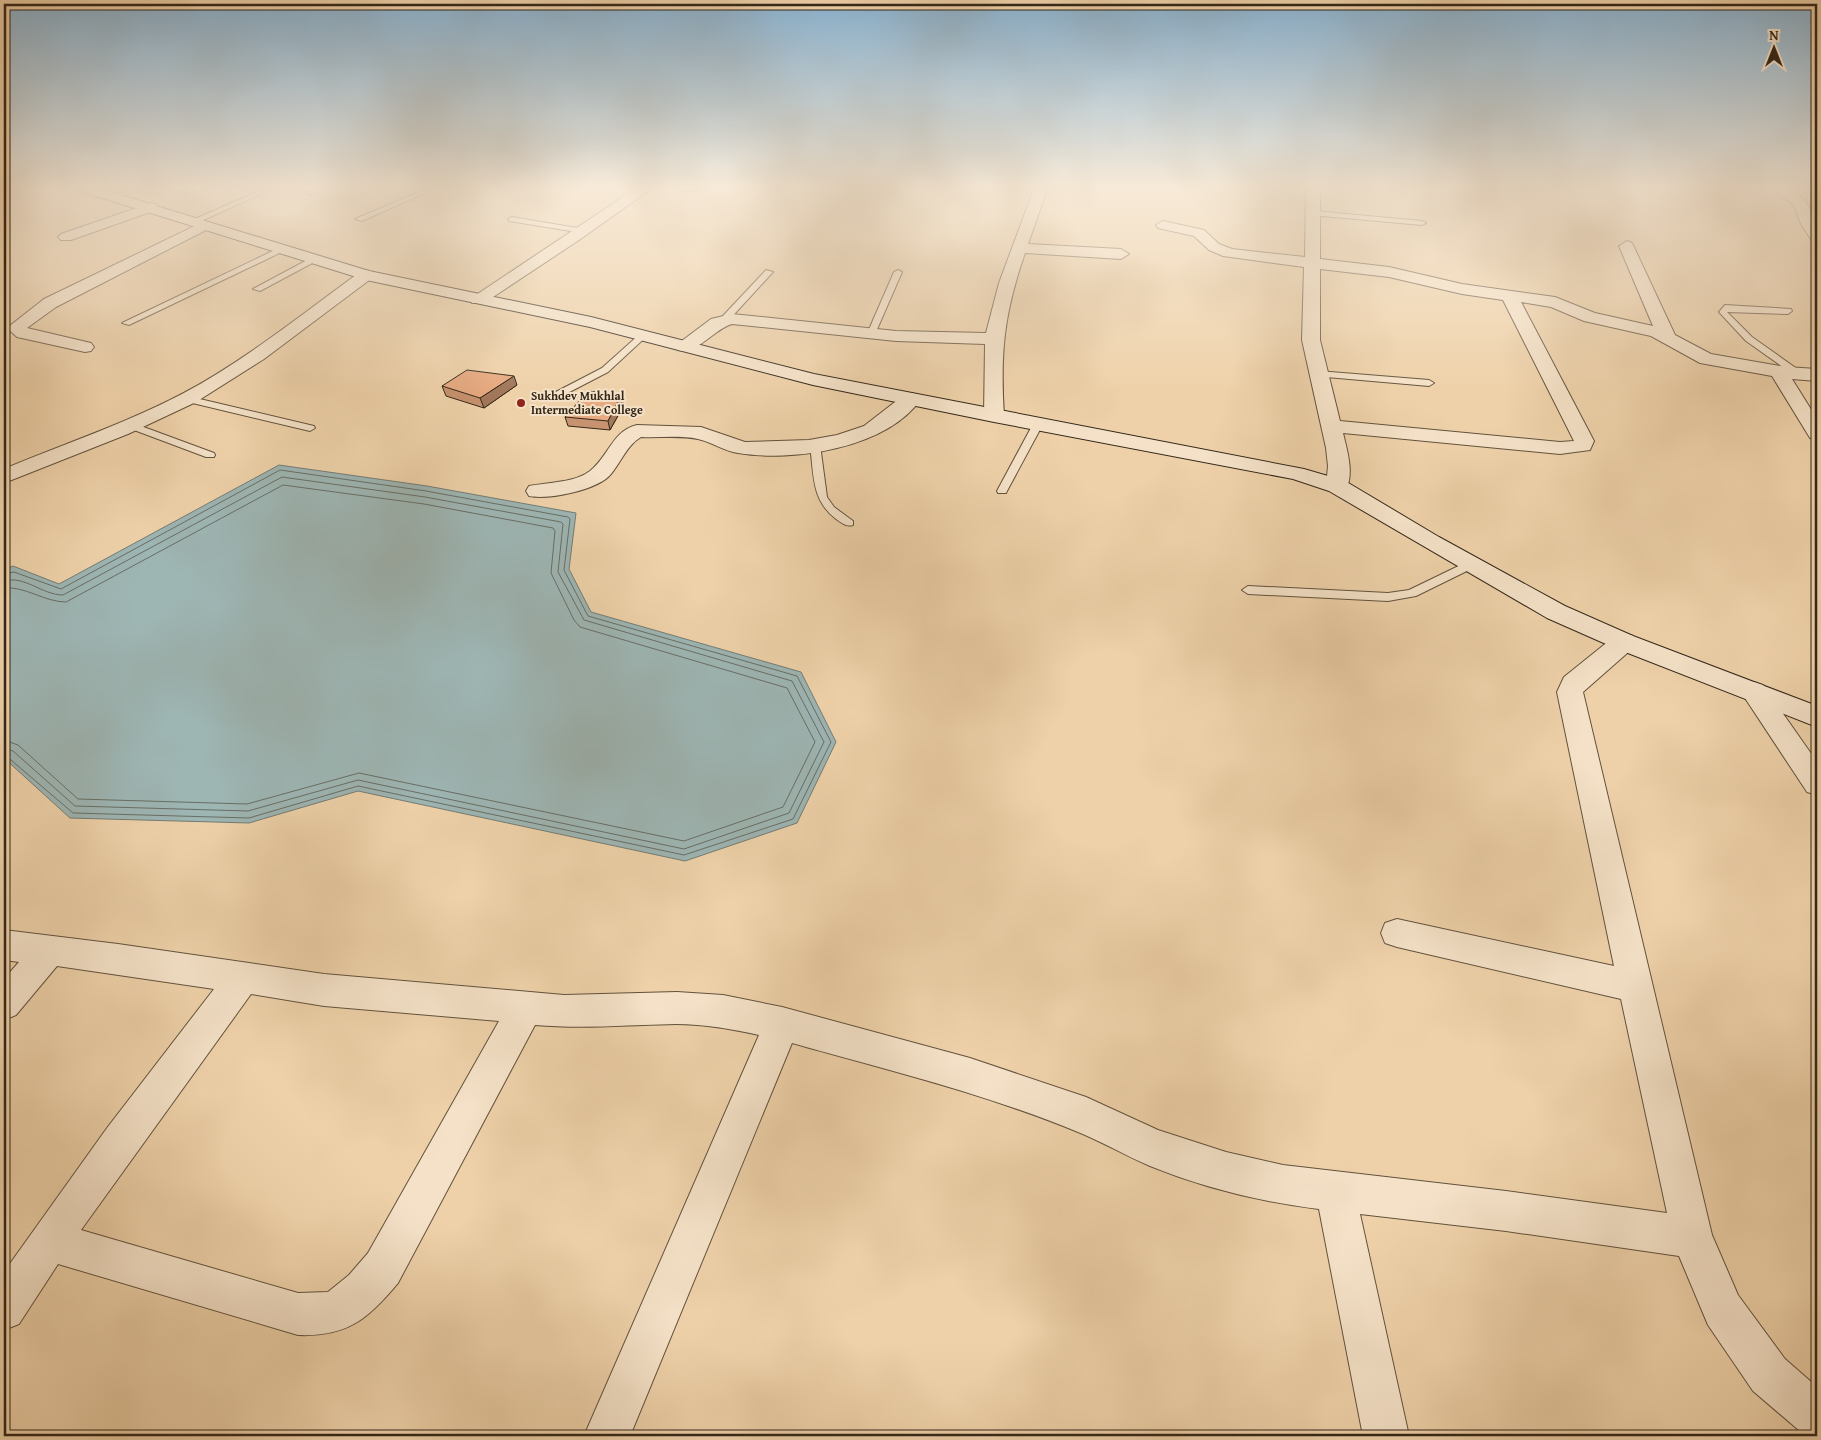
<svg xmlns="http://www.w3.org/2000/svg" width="1821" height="1440" font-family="'Gentium Book Plus',serif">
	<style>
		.water { fill: #9db5b3; stroke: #737c75 }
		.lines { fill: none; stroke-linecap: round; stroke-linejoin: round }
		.shore { stroke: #686e66; stroke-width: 1 }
		.service-casing { stroke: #62523d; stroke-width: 2 }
		.minor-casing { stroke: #62523d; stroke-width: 2 }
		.secondary-casing { stroke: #332719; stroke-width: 2 }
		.service { fill: #f4e1c7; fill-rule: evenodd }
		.minor { fill: #f4e1c7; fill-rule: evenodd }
		.secondary { fill: #f4e1c7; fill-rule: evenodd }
		.wall { fill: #c7926f; stroke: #332719 }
		.shaded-wall { fill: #a2775a; stroke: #332719 }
		.building { fill: #e7aa81; stroke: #332719 }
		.poi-dot { fill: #8f2418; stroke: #f4e1c7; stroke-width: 2 }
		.labels { text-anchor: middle; stroke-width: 4; stroke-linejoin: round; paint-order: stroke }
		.far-poi-label { font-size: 12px; font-weight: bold; fill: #332719; stroke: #f4e1c7; text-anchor: start }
	</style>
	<rect width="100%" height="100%" fill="#eed1a9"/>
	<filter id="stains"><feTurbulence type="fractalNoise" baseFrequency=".004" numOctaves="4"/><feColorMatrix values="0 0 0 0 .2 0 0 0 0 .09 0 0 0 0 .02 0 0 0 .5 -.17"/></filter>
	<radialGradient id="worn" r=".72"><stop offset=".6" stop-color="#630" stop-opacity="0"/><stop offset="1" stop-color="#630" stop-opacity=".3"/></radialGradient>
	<path class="water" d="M 279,465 L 427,486 L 576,513 L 569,569 L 591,612 L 801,672 L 836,742 L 797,823 L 685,861 L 358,791 L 249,823 L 70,818 L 4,758 L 4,570 L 13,566 L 59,584 Z"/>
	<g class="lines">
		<path class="shore" d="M 4,574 L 14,572 L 61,589 L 280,470 L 426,491 L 568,517 L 570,519 L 564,570 L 588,616 L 797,676 L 831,742 L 793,819 L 684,855 L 358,786 L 249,818 L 73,813 L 4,754
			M 4,581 C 25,575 42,595 63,595 L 282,477 L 425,497 L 561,522 L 563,524 L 558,572 L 584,620 L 792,681 L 824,742 L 789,813 L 684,849 L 358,780 L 248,811 L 75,806 L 13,751 L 4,748
			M 4,588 C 26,586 44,602 66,602 L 283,485 L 424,504 L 553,528 L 555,531 L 551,573 L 574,620 L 580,627 L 787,688 L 815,742 L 783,807 L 684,841 L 359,773 L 247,804 L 78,799 L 18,745 L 4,740"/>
		<g class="service-casing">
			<path id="service" d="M 135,189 L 144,189 L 118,198 L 114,196 Z
				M 264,189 L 272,189 L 197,223 L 190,221 Z
				M 314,189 L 322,189 L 309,195 L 305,193 Z
				M 426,189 L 434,189 L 362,221 L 355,219 Z
				M 1314,211 L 1422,221 L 1426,223 L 1422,225 L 1311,215 L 1311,211 Z
				M 512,217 L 583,229 L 587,231 L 583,233 L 509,221 L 508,219 Z
				M 279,248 L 286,250 L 129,325 L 122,323 Z
				M 311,258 L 318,260 L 260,291 L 253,289 Z
				M 766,270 L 773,272 L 727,322 L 721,322 L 721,318 Z
				M 898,270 L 902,272 L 875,334 L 868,336 L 867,334 L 894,272 Z
				M 1725,305 L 1791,309 L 1792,311 L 1788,314 L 1727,312 L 1752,337 L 1800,371 L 1800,375 L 1794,375 L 1746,341 L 1719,312 Z
				M 641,333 L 648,335 L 608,372 L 556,399 L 550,399 L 550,395 L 602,368 Z
				M 1318,371 L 1429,380 L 1434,383 L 1429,386 L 1315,376 L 1313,374 Z
				M 187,396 L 314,426 L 315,428 L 310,431 L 184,401 L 182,399 Z
				M 1038,421 L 1043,424 L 1007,491 L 1006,493 L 998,493 L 997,491 L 1033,424 Z
				M 130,422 L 214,453 L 215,455 L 214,457 L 206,457 L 126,427 L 125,425 Z
				M 815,442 L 820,445 L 827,497 L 834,507 L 853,521 L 853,525 C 846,527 842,523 836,519 C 811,500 814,474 810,445 Z
				M 1471,560 L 1475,561 L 1477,564 L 1475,567 L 1416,596 L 1388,601 L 1248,594 L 1242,590 L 1248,586 L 1388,593 L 1409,590 Z"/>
		</g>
		<g class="minor-casing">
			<path id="minor" d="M 635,189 L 651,189 L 579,240 L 484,303 L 472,303 L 470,299 Z
				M 1034,189 L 1047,190 L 1028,244 L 1121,249 L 1129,254 L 1121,259 L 1025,253 C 1004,314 1000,352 1004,416 L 1001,420 L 987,420 L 984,416 L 985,344 L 896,341 L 732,324 C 714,329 697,355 678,350 L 675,346 L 711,319 L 732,314 L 896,331 L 986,333 L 999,283 Z
				M 1306,189 L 1320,189 L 1320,259 L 1389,267 L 1462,284 L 1555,297 L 1595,313 L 1653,326 L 1619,246 L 1627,241 L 1632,243 L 1675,335 L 1711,354 L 1786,367 L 1817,369 L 1817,381 L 1792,379 L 1817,419 L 1817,440 L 1810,438 L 1772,376 L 1700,363 L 1651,336 L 1584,321 L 1551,307 L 1521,302 L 1594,441 L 1590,450 L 1560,454 L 1343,433 C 1347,450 1355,475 1345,491 L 1337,492 L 1329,491 L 1326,486 L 1328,466 L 1326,448 L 1302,340 L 1304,267 L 1223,256 L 1209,250 L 1194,236 L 1158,228 L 1156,225 L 1163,221 L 1204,230 L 1219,244 L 1232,249 L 1305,257 ZM 1320,269 L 1389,277 L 1462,294 L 1503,300 L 1574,441 L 1560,442 L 1340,421 L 1320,340 Z
				M 1772,189 C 1805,186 1817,213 1817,243 L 1812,241 L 1800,222 L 1794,205 Z
				M 151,203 L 156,204 L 158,207 L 156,210 L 71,240 L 61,240 L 58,237 L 61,234 Z
				M 205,221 L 212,225 L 210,228 L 56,307 L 27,328 L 91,343 L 94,347 L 91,351 L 85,352 L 17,337 L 7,328 L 44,299 Z
				M 366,270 L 372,272 L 374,275 L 372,278 L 264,359 L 196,402 L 128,434 L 4,483 L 4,469 C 63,444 125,424 182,394 C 246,360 302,314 360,272 Z
				M 911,393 L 918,395 L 921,399 C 886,449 793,462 738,453 C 724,451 712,442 698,439 C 680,435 659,438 641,437 C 627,445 621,462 611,474 C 598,490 549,500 529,496 L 526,491 L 529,486 C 549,482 574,483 590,471 C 609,456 612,431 637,425 L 701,427 L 745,442 L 809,440 L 837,435 L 864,426 L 904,395 Z
				M 1624,633 L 1633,636 L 1637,642 L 1633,648 L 1583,692 L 1712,1235 L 1738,1295 L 1785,1359 L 1817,1387 L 1817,1436 L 1801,1432 L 1753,1391 L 1708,1325 L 1679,1256 L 1506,1231 L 1360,1214 L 1409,1436 L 1363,1436 L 1319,1209 C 1262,1202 1204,1188 1150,1166 C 1126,1156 1103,1142 1078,1132 C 986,1094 888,1070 792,1043 L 630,1436 L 584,1436 L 759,1035 C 732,1029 704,1024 676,1024 C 629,1025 582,1029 535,1025 L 398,1283 C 368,1319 347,1337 298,1335 L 58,1264 L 19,1324 L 4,1330 L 4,1272 L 107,1128 L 214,989 L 57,966 L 16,1015 L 4,1020 L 4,979 L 19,962 L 4,960 L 4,930 L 118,944 L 324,974 L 564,995 L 677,992 L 723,995 L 782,1007 L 970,1058 L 1086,1097 L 1158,1130 L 1226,1152 L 1283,1165 L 1506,1191 L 1667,1213 L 1621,999 L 1397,947 L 1385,943 L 1381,933 L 1385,923 L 1397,919 L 1614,966 L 1557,692 L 1564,677 L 1615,636 ZM 251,994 L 324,1006 L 499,1021 L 368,1253 L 349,1275 L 328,1292 L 298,1293 L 81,1230 Z
				M 1754,682 L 1763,685 L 1817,762 L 1817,795 L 1807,792 L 1741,692 L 1745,685 Z"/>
		</g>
		<g class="secondary-casing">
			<path id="secondary" d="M 81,189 L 101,189 L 369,271 L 591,317 L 814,374 L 1304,469 L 1345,481 L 1439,537 L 1565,606 L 1633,636 L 1817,706 L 1817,727 L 1615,648 L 1547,618 L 1329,491 L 1293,479 L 994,422 L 813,385 L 590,327 L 366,280 L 83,192 Z"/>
		</g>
		<use href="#service" class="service"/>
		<use href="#minor" class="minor"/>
		<use href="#secondary" class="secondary"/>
	</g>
	<path class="wall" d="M 517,385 L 484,408 L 446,396 L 442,386 Z
		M 624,405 L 610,430 L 568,426 L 565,417 Z"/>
	<path class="shaded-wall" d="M 514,376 L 517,385 L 484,408 L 480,398 Z
		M 621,395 L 624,405 L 610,430 L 608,421 Z"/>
	<path class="building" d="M 467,370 L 514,376 L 480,398 L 442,386 Z
		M 588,391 L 621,395 L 608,421 L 565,417 Z"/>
	<linearGradient id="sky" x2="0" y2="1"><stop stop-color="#8ab4d3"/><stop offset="0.48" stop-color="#f7ead8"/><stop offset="1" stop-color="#f7ead8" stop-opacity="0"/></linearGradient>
	<rect width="1821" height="390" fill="url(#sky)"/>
	<circle class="poi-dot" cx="521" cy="403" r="5"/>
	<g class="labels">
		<g class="far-poi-label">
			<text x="531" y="400">Sukhdev Mukhlal<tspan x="531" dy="14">Intermediate College</tspan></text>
		</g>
	</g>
	<rect width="1821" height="1440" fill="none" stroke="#eed1a9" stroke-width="20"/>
	<rect x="5" y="5" width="1811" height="1430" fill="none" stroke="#332719" stroke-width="2.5"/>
	<rect x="10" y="10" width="1801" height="1420" fill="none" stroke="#332719"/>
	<g transform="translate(1774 48)" stroke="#f4e1c7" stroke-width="4" paint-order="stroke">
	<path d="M0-4L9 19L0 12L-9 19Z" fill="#332719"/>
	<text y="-8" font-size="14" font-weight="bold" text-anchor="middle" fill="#332719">N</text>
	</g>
	<rect width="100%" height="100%" filter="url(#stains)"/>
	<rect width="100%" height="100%" fill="url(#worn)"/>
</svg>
